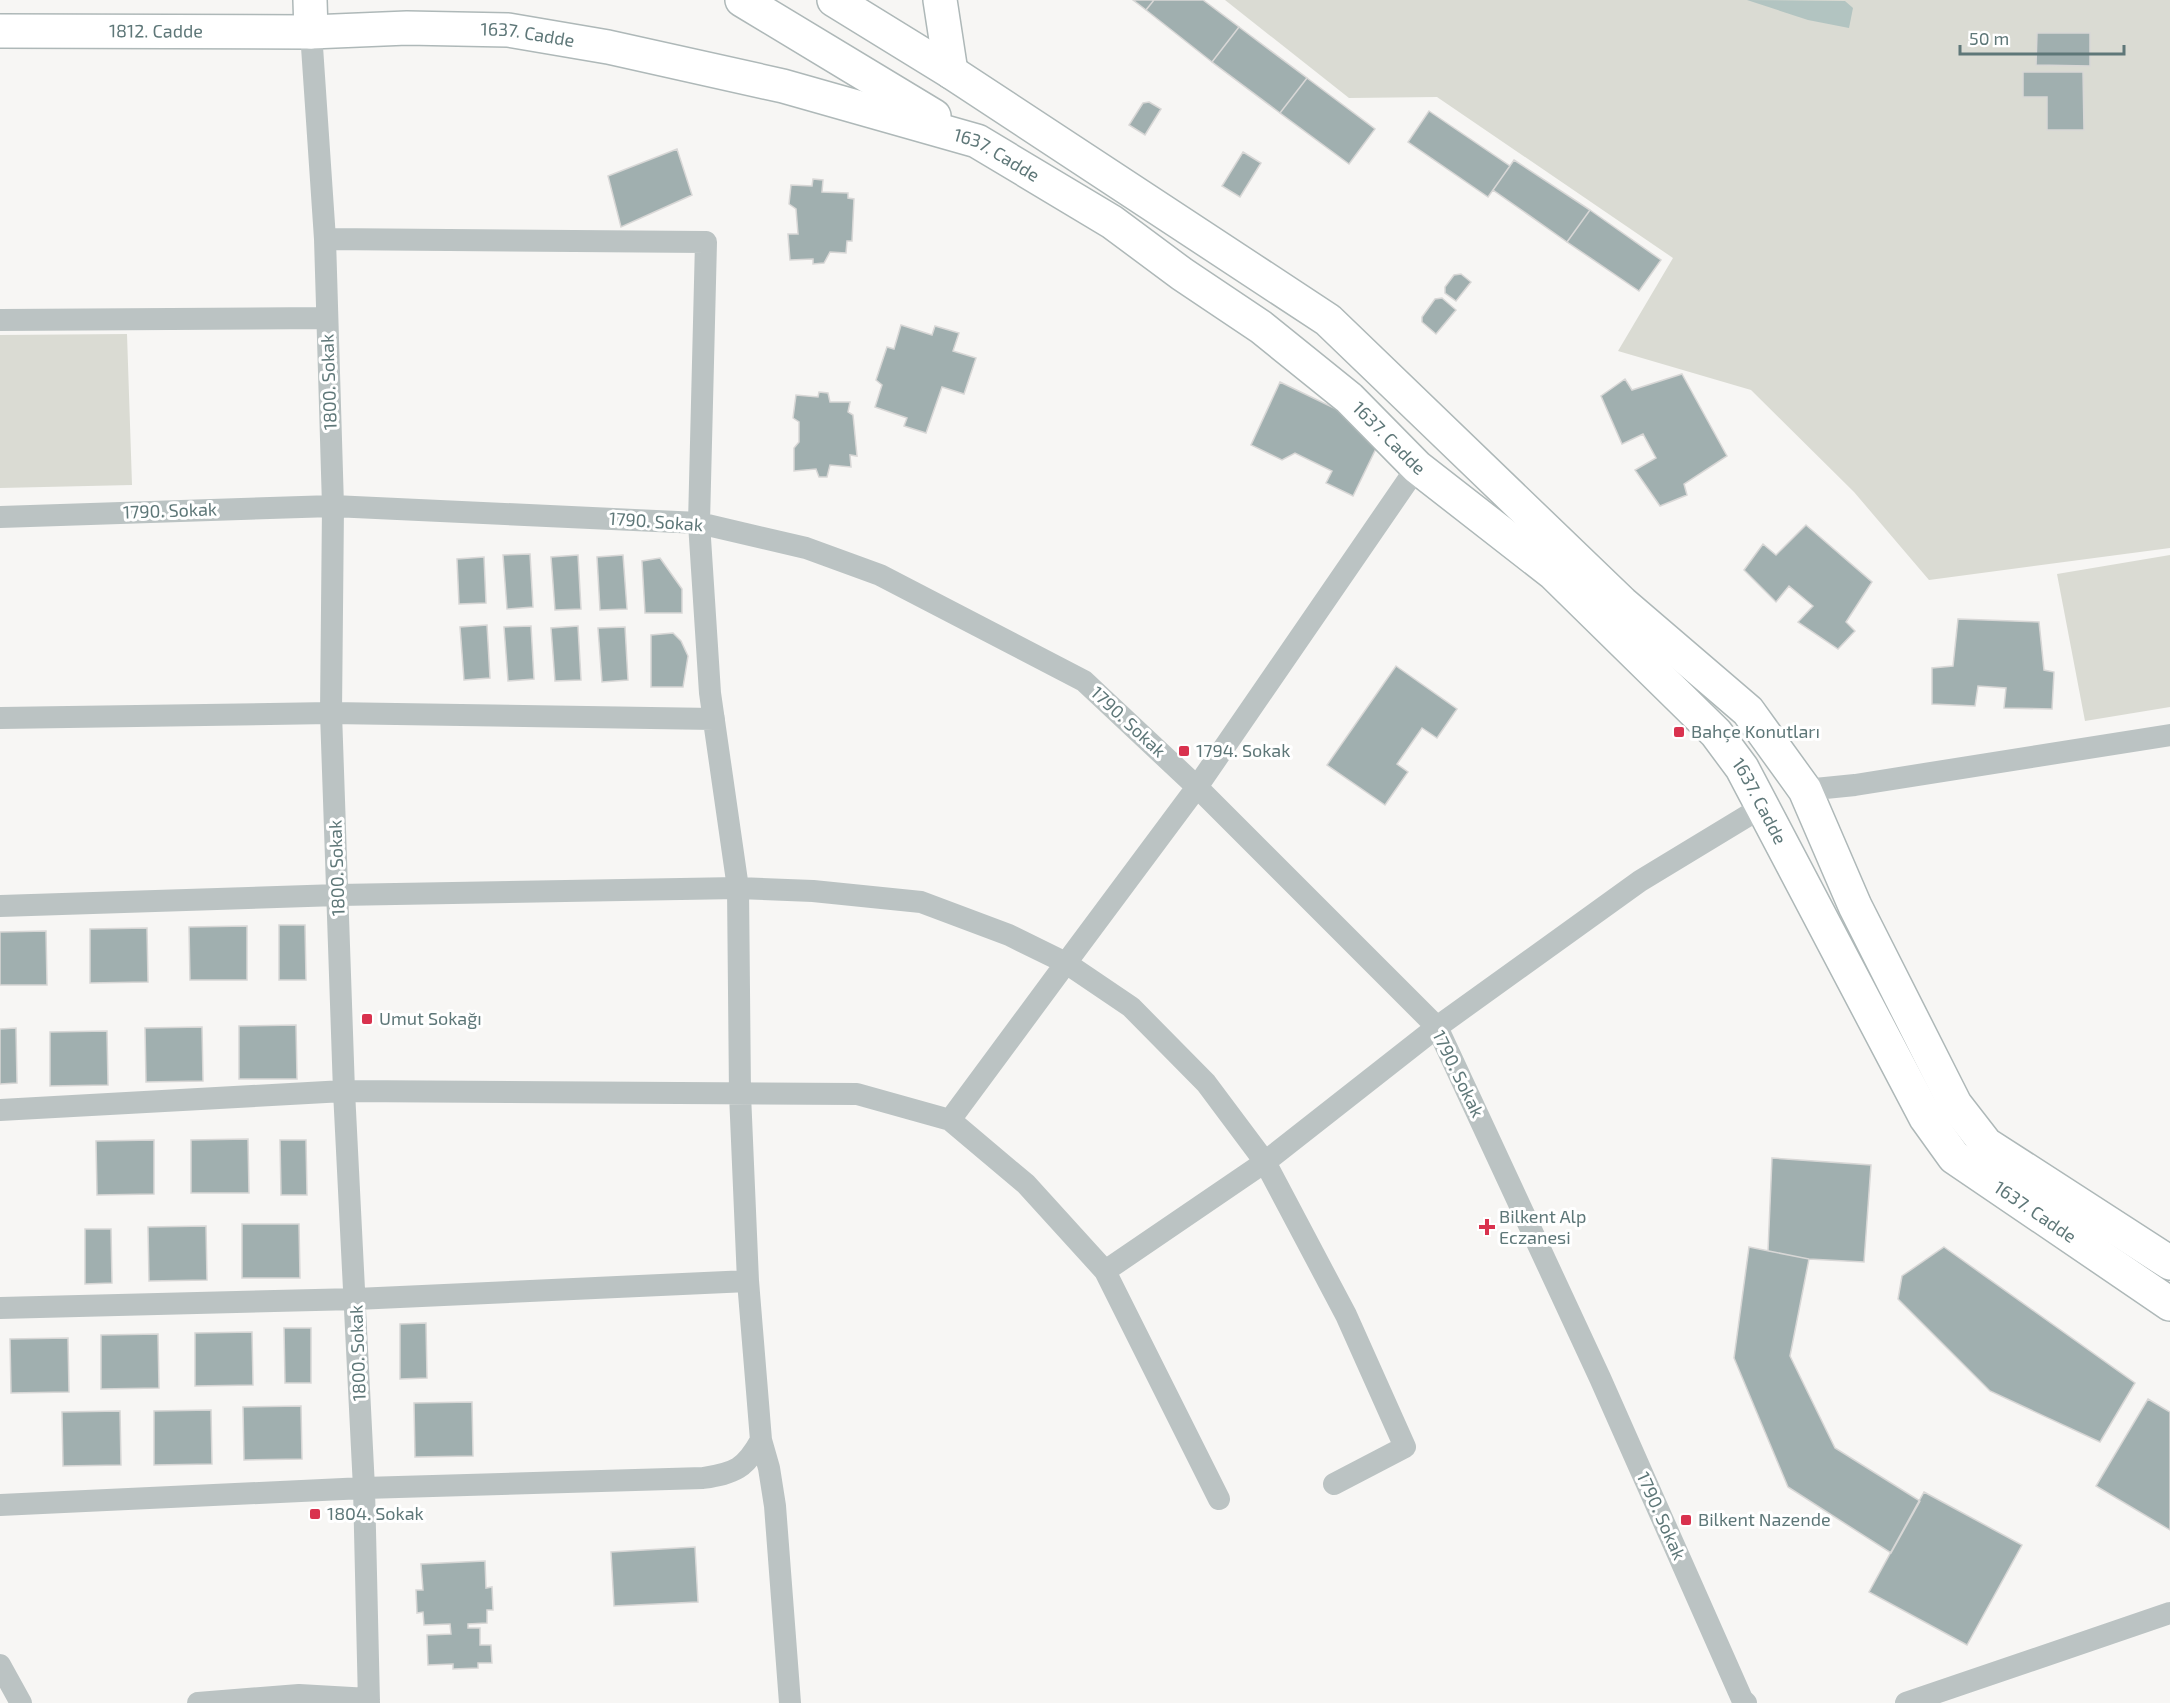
<svg xmlns="http://www.w3.org/2000/svg" width="2170" height="1703" font-family="'Exo 2',sans-serif">
	<style>
		.green { fill: #dadbd3 }
		.water { fill: #b2c4c1 }
		.building { fill: #a0afaf; stroke: #d8d7d6; stroke-width: 1.5 }
		.lines { fill: none; stroke-linecap: round; stroke-linejoin: round }
		.secondary-casing { stroke: #aeb8b8; stroke-width: 36 }
		.street { stroke: #bbc3c3; stroke-width: 22 }
		.secondary { stroke: #fff; stroke-width: 33 }
		.poi-dot { fill: #d9324e; stroke: #fff; stroke-width: 2 }
		.labels { text-anchor: middle; stroke-width: 6; stroke-linejoin: round; paint-order: stroke }
		.street-label { font-size: 18px; fill: #5e7778; stroke: #fff }
		.poi-label { font-size: 18px; fill: #5e7778; stroke: #fff; text-anchor: start }
	</style>
	<rect width="100%" height="100%" fill="#f7f6f4"/>
	<path class="green" d="M 1225,0 L 2170,0 L 2170,548 L 1929,580 L 1854,492 L 1751,390 L 1618,351 L 1673,258 L 1437,97 L 1349,98 Z
		M 127,334 L 132,485 L 0,488 L 0,335 Z
		M 2170,555 L 2170,707 L 2085,721 L 2057,574 Z"/>
	<path class="water" d="M 1747,0 L 1845,1 L 1853,8 L 1849,28 L 1808,20 Z"/>
	<path class="building" d="M 1133,0 L 1154,0 L 1146,10 Z
		M 1154,0 L 1203,0 L 1239,27 L 1212,62 L 1146,10 Z
		M 1239,27 L 1307,78 L 1280,113 L 1212,62 Z
		M 2037,33 L 2090,33 L 2090,66 L 2036,65 Z
		M 2023,72 L 2083,72 L 2084,130 L 2047,130 L 2047,97 L 2023,97 Z
		M 1307,78 L 1375,129 L 1349,164 L 1280,113 Z
		M 1149,102 L 1161,109 L 1145,135 L 1129,125 L 1143,103 Z
		M 1429,111 L 1510,166 L 1488,197 L 1408,142 Z
		M 677,149 L 692,195 L 621,227 L 608,176 Z
		M 1243,152 L 1261,163 L 1240,197 L 1222,186 Z
		M 1514,160 L 1590,210 L 1567,242 L 1493,190 Z
		M 813,179 L 823,180 L 822,192 L 848,193 L 848,198 L 854,199 L 852,241 L 847,241 L 846,253 L 830,252 L 824,263 L 813,264 L 813,259 L 790,260 L 788,234 L 798,234 L 796,209 L 789,204 L 791,185 L 812,186 Z
		M 1590,210 L 1661,260 L 1639,291 L 1567,242 Z
		M 1461,274 L 1471,282 L 1456,301 L 1445,293 L 1445,287 L 1454,275 Z
		M 1442,298 L 1456,310 L 1436,334 L 1422,322 L 1422,317 L 1435,299 Z
		M 901,325 L 932,335 L 935,326 L 959,333 L 953,351 L 976,358 L 964,394 L 942,387 L 926,433 L 904,426 L 907,418 L 875,407 L 882,385 L 876,380 L 887,347 L 894,349 Z
		M 1682,374 L 1727,456 L 1684,484 L 1687,495 L 1660,506 L 1635,470 L 1656,458 L 1643,434 L 1622,444 L 1601,396 L 1625,379 L 1632,390 Z
		M 1280,382 L 1384,432 L 1353,496 L 1326,483 L 1332,471 L 1295,453 L 1282,460 L 1251,445 Z
		M 819,392 L 828,393 L 830,402 L 850,402 L 848,412 L 853,415 L 857,456 L 850,455 L 851,467 L 830,465 L 827,477 L 819,477 L 816,469 L 794,471 L 794,448 L 799,442 L 799,422 L 793,418 L 796,395 L 818,397 Z
		M 1806,525 L 1872,582 L 1846,622 L 1855,631 L 1838,649 L 1798,622 L 1813,606 L 1789,586 L 1776,602 L 1744,570 L 1763,544 L 1776,555 Z
		M 530,554 L 533,607 L 507,609 L 503,555 Z
		M 578,555 L 581,609 L 555,610 L 551,557 Z
		M 623,555 L 627,609 L 600,610 L 597,557 Z
		M 484,557 L 486,603 L 459,604 L 457,559 Z
		M 660,558 L 682,589 L 682,613 L 645,613 L 642,561 Z
		M 1958,619 L 2039,622 L 2044,670 L 2054,672 L 2052,709 L 2004,708 L 2006,688 L 1978,686 L 1975,706 L 1932,704 L 1932,668 L 1953,666 Z
		M 487,625 L 490,678 L 464,680 L 460,627 Z
		M 531,626 L 534,679 L 508,681 L 504,627 Z
		M 578,626 L 581,680 L 555,681 L 551,628 Z
		M 625,627 L 628,680 L 602,682 L 598,628 Z
		M 673,633 L 681,641 L 688,656 L 683,687 L 651,687 L 651,635 Z
		M 1396,666 L 1457,709 L 1437,738 L 1422,728 L 1397,764 L 1408,772 L 1385,805 L 1327,765 Z
		M 279,925 L 305,925 L 306,980 L 279,980 Z
		M 247,926 L 247,980 L 190,980 L 189,927 Z
		M 147,928 L 148,982 L 90,983 L 90,929 Z
		M 46,931 L 47,985 L 0,985 L 0,932 Z
		M 296,1025 L 297,1079 L 239,1079 L 239,1026 Z
		M 202,1027 L 203,1081 L 146,1082 L 145,1028 Z
		M 16,1028 L 17,1083 L 0,1084 L 0,1029 Z
		M 107,1031 L 108,1085 L 50,1086 L 50,1032 Z
		M 248,1139 L 249,1193 L 191,1193 L 191,1140 Z
		M 154,1140 L 154,1194 L 97,1195 L 96,1141 Z
		M 280,1140 L 306,1140 L 307,1195 L 281,1195 Z
		M 1772,1158 L 1871,1165 L 1864,1262 L 1809,1259 L 1768,1251 Z
		M 242,1224 L 299,1224 L 300,1278 L 242,1278 Z
		M 206,1226 L 207,1280 L 149,1281 L 148,1227 Z
		M 85,1229 L 111,1229 L 112,1283 L 85,1284 Z
		M 1749,1247 L 1809,1259 L 1790,1356 L 1835,1448 L 1920,1501 L 1891,1553 L 1788,1487 L 1734,1358 Z
		M 1944,1247 L 2135,1383 L 2100,1442 L 1990,1391 L 1898,1299 L 1902,1276 Z
		M 426,1323 L 427,1378 L 400,1379 L 400,1324 Z
		M 284,1328 L 311,1328 L 311,1383 L 285,1383 Z
		M 252,1332 L 253,1385 L 195,1386 L 195,1333 Z
		M 158,1334 L 159,1388 L 101,1389 L 101,1335 Z
		M 68,1338 L 69,1392 L 11,1393 L 10,1339 Z
		M 2148,1399 L 2170,1412 L 2170,1530 L 2096,1486 Z
		M 472,1402 L 473,1456 L 415,1457 L 414,1403 Z
		M 301,1406 L 302,1459 L 244,1460 L 243,1407 Z
		M 211,1410 L 212,1464 L 154,1465 L 154,1411 Z
		M 120,1411 L 121,1465 L 63,1466 L 62,1412 Z
		M 1924,1492 L 2022,1545 L 1967,1645 L 1869,1592 Z
		M 695,1547 L 698,1602 L 614,1606 L 611,1552 Z
		M 485,1561 L 486,1588 L 492,1587 L 493,1610 L 487,1610 L 487,1623 L 468,1624 L 468,1628 L 480,1628 L 480,1645 L 491,1645 L 492,1663 L 478,1663 L 478,1668 L 453,1669 L 453,1664 L 428,1665 L 427,1635 L 451,1634 L 450,1624 L 424,1625 L 423,1612 L 417,1613 L 416,1590 L 423,1590 L 421,1564 Z"/>
	<g class="lines">
		<g class="secondary-casing">
			<g id="secondary">
				<path d="M 310,0 L 311,32"/>
				<path d="M 742,0 L 934,116"/>
				<path d="M 834,0 L 951,72 L 1328,320 L 1622,603 L 1748,711 L 1805,790 L 1855,906 L 1955,1104 L 1986,1144 L 2170,1263"/>
				<path d="M 940,0 L 951,72"/>
				<path id="s1" d="M 0,31 L 311,32 L 407,28 L 508,30 L 608,47 L 783,86 L 977,141 L 1112,222 L 1182,274 L 1261,327 L 1349,398 L 1417,467 L 1553,573 L 1716,733 L 1742,768 L 1926,1118 L 1954,1157 L 2170,1304"/>
			</g>
		</g>
		<path class="street" d="M 311,32 L 325,239 L 333,506 L 331,713 L 344,1091 L 364,1488 L 369,1703
			M 0,320 L 327,318
			M 0,517 L 333,506 L 699,523 L 806,548 L 880,575 L 1084,681 L 1197,787 L 1437,1027 L 1600,1378 L 1742,1699 L 1746,1703
			M 0,718 L 331,713 L 714,719
			M 1805,790 L 1855,785 L 2170,735
			M 0,906 L 338,895 L 738,888 L 813,891 L 921,902 L 1009,935 L 1066,963 L 1197,787 L 1417,467
			M 0,1110 L 344,1091 L 857,1094 L 950,1120 L 1066,963 L 1131,1007 L 1206,1083 L 1265,1162 L 1437,1027 L 1640,881 L 1762,807
			M 950,1120 L 1026,1184 L 1105,1271 L 1219,1499
			M 1105,1271 L 1265,1162 L 1346,1315 L 1405,1447 L 1334,1484
			M 0,1308 L 356,1299 L 748,1281
			M 761,1440 L 769,1468 L 775,1506 L 790,1703
			M 0,1505 L 364,1488 L 703,1478 C 735,1473 745,1469 761,1440 L 748,1281 L 740,1094 L 738,888 L 710,693 L 699,523 L 706,242 L 325,239
			M 0,1665 L 21,1703
			M 198,1703 L 299,1695 L 369,1699
			M 1906,1703 L 2170,1613"/>
		<use href="#secondary" class="secondary"/>
	</g>
	<g class="poi-dot">
		<rect x="1673" y="726" width="12" height="12" rx="3"/>
		<rect x="1178" y="745" width="12" height="12" rx="3"/>
		<rect x="361" y="1013" width="12" height="12" rx="3"/>
		<path d="M1484 1218h6v6h6v6h-6v6h-6v-6h-6v-6h6z"/>
		<rect x="309" y="1508" width="12" height="12" rx="3"/>
		<rect x="1680" y="1514" width="12" height="12" rx="3"/>
	</g>
	<g class="labels">
		<g class="street-label">
			<text dy="6" stroke="none"><textPath href="#s1" startOffset="156">1812. Cadde</textPath></text>
			<text dy="6" stroke="none"><textPath href="#s1" startOffset="528">1637. Cadde</textPath></text>
			<text dy="6" stroke="none"><textPath href="#s1" startOffset="1014">1637. Cadde</textPath></text>
			<text transform="translate(329 382) rotate(-92)" y="6">1800. Sokak</text>
			<text dy="6" stroke="none"><textPath href="#s1" startOffset="1500">1637. Cadde</textPath></text>
			<text transform="translate(170 511) rotate(-2)" y="6">1790. Sokak</text>
			<text transform="translate(656 522) rotate(4)" y="6">1790. Sokak</text>
			<text transform="translate(1128 722) rotate(43)" y="6">1790. Sokak</text>
			<text dy="6" stroke="none"><textPath href="#s1" startOffset="2022">1637. Cadde</textPath></text>
			<text transform="translate(337 868) rotate(-92)" y="6">1800. Sokak</text>
			<text transform="translate(1458 1074) rotate(64)" y="6">1790. Sokak</text>
			<text dy="6" stroke="none"><textPath href="#s1" startOffset="2526">1637. Cadde</textPath></text>
			<text transform="translate(358 1353) rotate(-92)" y="6">1800. Sokak</text>
			<text transform="translate(1661 1516) rotate(66)" y="6">1790. Sokak</text>
		</g>
		<g class="poi-label">
			<text x="1691" y="738">Bahçe Konutları</text>
			<text x="1196" y="757">1794. Sokak</text>
			<text x="379" y="1025">Umut Sokağı</text>
			<text x="1499" y="1223">Bilkent Alp<tspan x="1499" dy="21">Eczanesi</tspan></text>
			<text x="327" y="1520">1804. Sokak</text>
			<text x="1698" y="1526">Bilkent Nazende</text>
		</g>
	</g>
	<path d="M1960 45v9h164v-9" fill="none" stroke="#5e7778" stroke-width="3"/>
	<text x="1969" y="45" font-size="18" fill="#5e7778" stroke="#ffffff" stroke-width="4.5" paint-order="stroke">50 m</text>
</svg>
